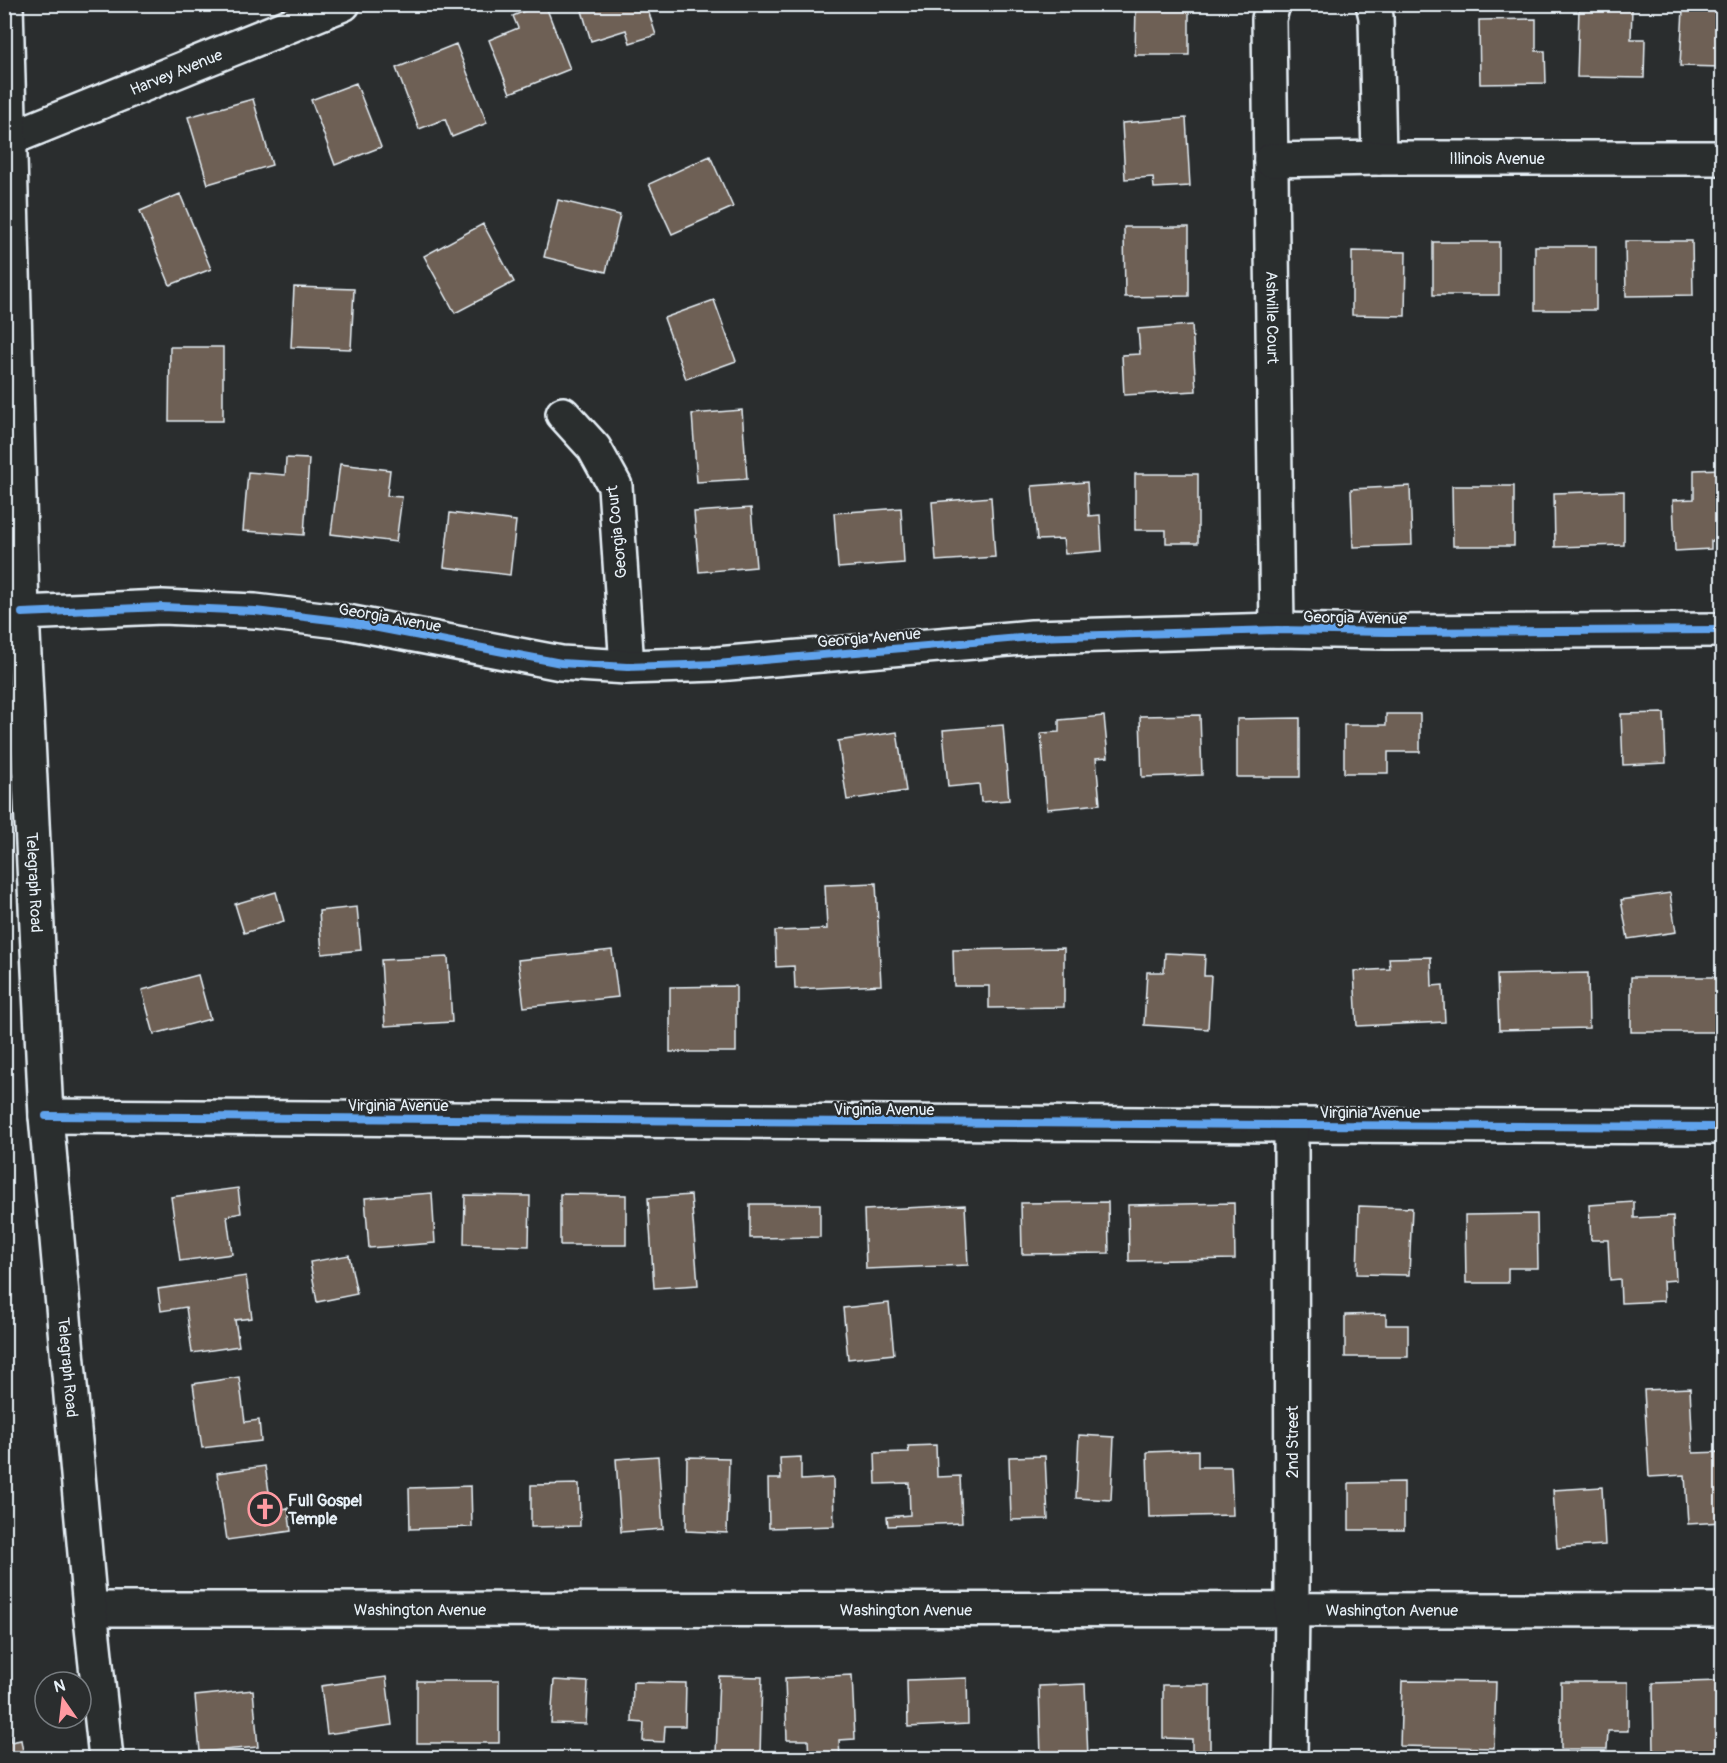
<svg xmlns="http://www.w3.org/2000/svg" width="1727" height="1763" font-family="Pangolin,sans-serif">
	<style>
		.building { fill: #6e6054; stroke: #e8f1f8; stroke-width: 1.5 }
		.lines { fill: none; stroke-linecap: round; stroke-linejoin: round }
		.minor-casing { stroke: #e8f1f8; stroke-width: 38 }
		.primary-casing { stroke: #e8f1f8; stroke-width: 38 }
		.minor { stroke: #2a2d2e; stroke-width: 33 }
		.primary { stroke: #2a2d2e; stroke-width: 33 }
		.cycleway-casing { stroke: #2a2d2e; stroke-width: 11 }
		.cycleway { stroke: #60a3ed; stroke-width: 8 }
		.labels { text-anchor: middle; stroke-width: 4.5; stroke-linejoin: round; paint-order: stroke }
		.street-label { font-size: 16px; fill: #e8f1f8; stroke: #2a2d2e }
		.poi-label { font-size: 16px; font-weight: bold; fill: #e8f1f8; stroke: #2a2d2e; text-anchor: start }
	</style>
	<rect width="100%" height="100%" fill="#2a2d2e"/>
	<filter id="ink" filterUnits="userSpaceOnUse"><feTurbulence type="fractalNoise" baseFrequency=".0167" numOctaves="2"/><feDisplacementMap in="SourceGraphic" scale="12" xChannelSelector="R" yChannelSelector="G"/><feConvolveMatrix kernelMatrix="1 2 1 2 8 2 1 2 1" color-interpolation-filters="sRGB"/></filter>
	<g filter="url(#ink)">
		<path class="building" d="M 541,4 L 545,4 L 570,69 L 510,93 L 489,40 L 518,28 L 513,16 Z
			M 580,4 L 646,4 L 656,35 L 630,43 L 626,30 L 591,41 Z
			M 1136,4 L 1189,4 L 1189,55 L 1135,55 Z
			M 1579,8 L 1632,8 L 1631,39 L 1645,39 L 1644,78 L 1577,77 Z
			M 1683,9 L 1722,10 L 1722,67 L 1680,66 Z
			M 1536,19 L 1536,51 L 1545,51 L 1546,83 L 1480,84 L 1479,20 Z
			M 456,44 L 487,123 L 452,137 L 445,119 L 419,129 L 396,68 Z
			M 356,83 L 381,147 L 335,165 L 311,100 Z
			M 253,99 L 272,165 L 208,184 L 188,117 Z
			M 1186,118 L 1190,186 L 1154,188 L 1153,177 L 1125,179 L 1122,123 Z
			M 710,156 L 733,207 L 672,234 L 649,184 Z
			M 180,194 L 211,269 L 170,285 L 140,211 Z
			M 558,200 L 620,215 L 606,272 L 544,257 Z
			M 483,224 L 514,282 L 455,313 L 424,256 Z
			M 1124,227 L 1189,227 L 1189,296 L 1125,297 Z
			M 1625,241 L 1692,241 L 1693,295 L 1626,296 Z
			M 1433,242 L 1499,242 L 1499,295 L 1433,295 Z
			M 1535,246 L 1596,246 L 1596,310 L 1535,310 Z
			M 1352,251 L 1406,252 L 1405,316 L 1352,315 Z
			M 294,287 L 354,289 L 351,349 L 291,347 Z
			M 714,300 L 736,361 L 686,379 L 664,318 Z
			M 1192,325 L 1196,391 L 1124,395 L 1122,355 L 1140,354 L 1138,329 Z
			M 170,347 L 223,347 L 223,421 L 169,421 Z
			M 742,410 L 747,479 L 697,482 L 692,414 Z
			M 286,458 L 309,459 L 304,535 L 243,531 L 248,472 L 285,475 Z
			M 340,464 L 390,470 L 387,496 L 402,497 L 396,542 L 331,534 Z
			M 1722,469 L 1722,541 L 1711,541 L 1711,549 L 1675,551 L 1673,500 L 1694,499 L 1694,470 Z
			M 1135,474 L 1198,474 L 1198,543 L 1166,543 L 1166,530 L 1135,530 Z
			M 1087,482 L 1089,516 L 1100,515 L 1102,551 L 1065,554 L 1063,539 L 1037,540 L 1032,486 Z
			M 1410,486 L 1412,545 L 1353,547 L 1351,489 Z
			M 1452,486 L 1514,486 L 1514,546 L 1453,546 Z
			M 1624,491 L 1624,545 L 1555,547 L 1554,493 Z
			M 991,497 L 995,557 L 936,561 L 932,502 Z
			M 751,508 L 756,567 L 699,572 L 694,512 Z
			M 901,508 L 904,563 L 838,568 L 834,513 Z
			M 450,513 L 516,521 L 510,575 L 444,567 Z
			M 1664,713 L 1666,763 L 1623,765 L 1621,714 Z
			M 1386,714 L 1420,714 L 1420,752 L 1388,752 L 1388,773 L 1344,773 L 1344,725 L 1386,725 Z
			M 1717,714 L 1722,714 L 1722,765 L 1717,765 Z
			M 1200,715 L 1202,775 L 1142,777 L 1140,716 Z
			M 1104,716 L 1108,757 L 1096,758 L 1100,804 L 1047,809 L 1041,733 L 1059,732 L 1059,720 Z
			M 1300,718 L 1300,777 L 1237,777 L 1237,719 Z
			M 1003,725 L 1009,800 L 981,802 L 979,784 L 948,787 L 943,730 Z
			M 897,732 L 906,791 L 847,800 L 838,741 Z
			M 876,883 L 881,985 L 795,989 L 794,966 L 776,967 L 775,931 L 827,929 L 825,885 Z
			M 276,892 L 284,921 L 244,933 L 235,904 Z
			M 1670,893 L 1676,932 L 1628,939 L 1621,900 Z
			M 357,907 L 361,950 L 322,954 L 319,911 Z
			M 1064,948 L 1064,1007 L 989,1008 L 989,986 L 954,986 L 953,950 Z
			M 612,950 L 618,997 L 524,1007 L 518,960 Z
			M 1165,953 L 1205,955 L 1204,976 L 1211,976 L 1208,1029 L 1144,1025 L 1147,972 L 1164,972 Z
			M 448,957 L 452,1022 L 385,1026 L 381,960 Z
			M 1431,957 L 1432,986 L 1443,985 L 1445,1022 L 1357,1026 L 1354,971 L 1390,969 L 1389,958 Z
			M 1588,973 L 1589,1028 L 1499,1030 L 1497,975 Z
			M 198,975 L 210,1019 L 154,1034 L 142,990 Z
			M 1631,977 L 1722,977 L 1722,1032 L 1631,1032 Z
			M 736,986 L 736,1052 L 670,1052 L 670,987 Z
			M 238,1188 L 241,1213 L 227,1216 L 232,1254 L 180,1261 L 171,1197 Z
			M 432,1193 L 435,1243 L 369,1248 L 365,1198 Z
			M 560,1194 L 626,1195 L 626,1245 L 560,1245 Z
			M 465,1195 L 530,1196 L 529,1246 L 464,1244 Z
			M 691,1195 L 698,1285 L 654,1288 L 648,1198 Z
			M 1108,1202 L 1109,1253 L 1022,1254 L 1021,1203 Z
			M 1634,1202 L 1634,1218 L 1673,1216 L 1676,1280 L 1663,1281 L 1664,1301 L 1621,1303 L 1620,1279 L 1610,1280 L 1608,1240 L 1591,1240 L 1589,1205 Z
			M 1234,1203 L 1235,1259 L 1129,1261 L 1128,1205 Z
			M 750,1204 L 820,1204 L 820,1237 L 750,1238 Z
			M 965,1205 L 968,1265 L 866,1269 L 864,1210 Z
			M 1359,1206 L 1412,1208 L 1409,1275 L 1357,1274 Z
			M 1537,1214 L 1538,1268 L 1508,1268 L 1508,1283 L 1466,1283 L 1465,1215 Z
			M 349,1255 L 357,1294 L 317,1302 L 310,1262 Z
			M 246,1276 L 252,1318 L 235,1320 L 239,1346 L 192,1353 L 186,1307 L 161,1311 L 158,1289 Z
			M 889,1303 L 894,1354 L 848,1359 L 843,1308 Z
			M 1386,1314 L 1386,1325 L 1408,1325 L 1408,1357 L 1345,1357 L 1345,1315 Z
			M 239,1377 L 245,1422 L 259,1420 L 261,1441 L 202,1448 L 193,1384 Z
			M 1690,1388 L 1693,1453 L 1722,1452 L 1722,1522 L 1688,1524 L 1685,1475 L 1649,1477 L 1644,1390 Z
			M 1079,1435 L 1114,1437 L 1111,1500 L 1076,1498 Z
			M 936,1445 L 937,1477 L 960,1476 L 962,1523 L 888,1526 L 887,1517 L 910,1515 L 909,1483 L 876,1484 L 875,1453 L 909,1452 L 908,1446 Z
			M 1198,1450 L 1198,1467 L 1231,1467 L 1233,1515 L 1149,1517 L 1147,1452 Z
			M 658,1456 L 663,1529 L 621,1532 L 616,1459 Z
			M 1045,1456 L 1048,1519 L 1011,1520 L 1009,1457 Z
			M 687,1457 L 729,1458 L 727,1533 L 686,1531 Z
			M 801,1457 L 801,1480 L 833,1478 L 834,1526 L 769,1528 L 768,1479 L 781,1479 L 780,1458 Z
			M 265,1466 L 272,1511 L 288,1508 L 291,1531 L 227,1540 L 217,1473 Z
			M 1404,1482 L 1404,1530 L 1349,1530 L 1349,1483 Z
			M 579,1484 L 580,1526 L 531,1527 L 531,1485 Z
			M 471,1486 L 472,1527 L 410,1529 L 409,1488 Z
			M 1602,1487 L 1605,1545 L 1557,1548 L 1553,1490 Z
			M 852,1675 L 855,1739 L 839,1740 L 840,1758 L 809,1758 L 808,1740 L 787,1740 L 785,1678 Z
			M 719,1676 L 762,1677 L 760,1756 L 716,1754 Z
			M 386,1677 L 392,1725 L 327,1734 L 321,1686 Z
			M 967,1678 L 968,1724 L 908,1727 L 907,1680 Z
			M 554,1680 L 588,1682 L 586,1724 L 551,1723 Z
			M 417,1681 L 499,1681 L 499,1743 L 417,1743 Z
			M 1402,1681 L 1496,1682 L 1494,1748 L 1400,1746 Z
			M 1720,1681 L 1722,1750 L 1654,1753 L 1653,1683 Z
			M 633,1682 L 686,1683 L 685,1726 L 665,1726 L 664,1742 L 643,1741 L 644,1723 L 632,1722 Z
			M 1561,1682 L 1628,1682 L 1628,1731 L 1608,1731 L 1607,1749 L 1561,1749 Z
			M 1085,1684 L 1088,1758 L 1041,1758 L 1039,1686 Z
			M 1163,1685 L 1210,1685 L 1210,1757 L 1192,1756 L 1192,1739 L 1163,1738 Z
			M 253,1690 L 258,1747 L 200,1752 L 195,1696 Z
			M 6,1715 L 11,1742 L 21,1740 L 24,1758 L 4,1758 Z
			M 1023,1754 L 1024,1758 L 1002,1758 L 1002,1756 Z"/>
		<g class="lines">
			<g class="minor-casing">
				<g id="minor">
					<path id="s1" d="M 1273,4 L 1269,19 L 1277,630"/>
					<path d="M 1373,4 L 1376,17 L 1379,158"/>
					<path id="s2" d="M 9,139 L 343,4"/>
					<path id="s3" d="M 1271,160 L 1379,158 L 1722,158"/>
					<path d="M 563,414 L 594,448 L 615,486 L 627,667"/>
					<path d="M 22,613 L 162,607 L 255,611 L 347,622 L 561,663 L 627,667 L 717,664 L 1032,637 L 1277,630 L 1387,632 L 1722,630"/>
					<path d="M 46,1116 L 1291,1125 L 1722,1127"/>
					<path id="s4" d="M 90,1609 L 1722,1610"/>
					<path d="M 1290,1758 L 1292,1609 L 1291,1125"/>
				</g>
			</g>
			<g class="primary-casing">
				<g id="primary">
					<path id="s5" d="M 6,4 L 22,613 L 46,1116 L 90,1609 L 106,1758"/>
				</g>
			</g>
			<use href="#minor" class="minor"/>
			<use href="#primary" class="primary"/>
			<g class="cycleway-casing">
				<path id="cycleway" d="M 22,613 L 162,607 L 255,611 L 347,622 L 561,663 L 627,667 L 717,664 L 1032,637 L 1277,630 L 1387,632 L 1722,630
					M 46,1116 L 1291,1125 L 1722,1127"/>
			</g>
			<use href="#cycleway" class="cycleway"/>
		</g>
	</g>
	<defs>
		<g id="church-ring" transform="scale(1.725)"><circle r="9.5" fill="#2a2d2e" stroke="#ff9aa2" stroke-width="1.5"/><path d="M-1.2-6h2.4v3.5h3.3v2.4h-3.3V6h-2.4V-.1h-3.3v-2.4h3.3Z" fill="#ff9aa2"/></g>
	</defs>
	<g fill-rule="evenodd">
		<use href="#church-ring" x="265" y="1509"/>
	</g>
	<g class="labels">
		<g class="street-label">
			<text dy="6" stroke="none"><textPath href="#s2" startOffset="180">Harvey Avenue</textPath></text>
			<text dy="6" stroke="none"><textPath href="#s3" startOffset="226">Illinois Avenue</textPath></text>
			<text dy="6" stroke="none"><textPath href="#s1" startOffset="314">Ashville Court</textPath></text>
			<text transform="translate(616 532) rotate(-96)" y="6">Georgia Court</text>
			<text transform="translate(390 617) rotate(10)" y="6">Georgia Avenue</text>
			<text transform="translate(1355 617) rotate(1)" y="6">Georgia Avenue</text>
			<text transform="translate(869 637) rotate(-5)" y="6">Georgia Avenue</text>
			<text dy="6" stroke="none"><textPath href="#s5" startOffset="879">Telegraph Road</textPath></text>
			<text x="398" y="1111">Virginia Avenue</text>
			<text x="884" y="1115">Virginia Avenue</text>
			<text x="1370" y="1118">Virginia Avenue</text>
			<text dy="6" stroke="none"><textPath href="#s5" startOffset="1365">Telegraph Road</textPath></text>
			<text transform="translate(1292 1442) rotate(-90)" y="6">2nd Street</text>
			<text dy="6" stroke="none"><textPath href="#s4" startOffset="330">Washington Avenue</textPath></text>
			<text dy="6" stroke="none"><textPath href="#s4" startOffset="816">Washington Avenue</textPath></text>
			<text dy="6" stroke="none"><textPath href="#s4" startOffset="1302">Washington Avenue</textPath></text>
		</g>
		<g class="poi-label">
			<text x="288" y="1506">Full Gospel<tspan x="288" dy="18">Temple</tspan></text>
		</g>
	</g>
	<rect width="1727" height="1763" fill="none" stroke="#2a2d2e" stroke-width="24"/>
	<rect x="12" y="12" width="1703" height="1739" fill="none" stroke="#e8f1f8" stroke-width="2" filter="url(#ink)"/>
	<g transform="translate(63 1700) rotate(346)"><circle r="28" fill="#2a2d2e" stroke="#767b7f" stroke-width="1.5"/>
	<path d="M0-4.5L10 22L0 15L-10 22Z" fill="#ff9aa2"/>
	<text y="-9" font-size="16" font-weight="bold" text-anchor="middle" fill="#e8f1f8">N</text>
	</g>
</svg>
